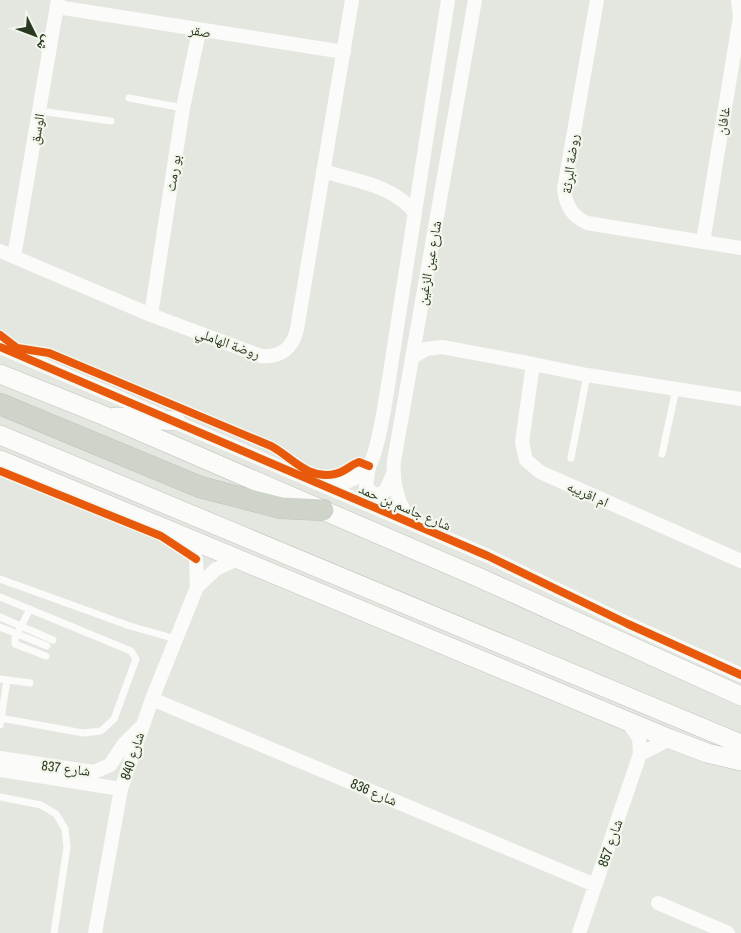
<svg xmlns="http://www.w3.org/2000/svg" width="741" height="933" font-family="'Archivo Narrow','Noto Naskh Arabic',sans-serif">
	<style>
		.lines { fill: none; stroke-linecap: round; stroke-linejoin: round }
		.secondary-casing { stroke: #bec4b9; stroke-width: 20 }
		.primary-casing { stroke: #bec3ba; stroke-width: 22 }
		.lane { stroke: #fbfbfa; stroke-width: 7 }
		.street { stroke: #fbfbfa; stroke-width: 14 }
		.secondary { stroke: #fbfbfa; stroke-width: 19 }
		.primary { stroke: #cfd4cb; stroke-width: 21 }
		.cycleway-casing { stroke: #f3f6ed; stroke-width: 11 }
		.cycleway { stroke: #e8590c; stroke-width: 8 }
		.labels { text-anchor: middle; stroke-width: 4.5; stroke-linejoin: round; paint-order: stroke }
		.street-label { font-size: 14px; fill: #28391f; stroke: #f3f6ed }
	</style>
	<rect width="100%" height="100%" fill="#e4e7e0"/>
	<g class="lines">
		<g class="secondary-casing">
			<path id="secondary" d="M 0,374 L 105,416 L 480,578 L 741,696
				M 116,417 L 176,421
				M 0,435 L 741,744
				M 0,460 L 670,739 L 707,753 L 741,761"/>
		</g>
		<g class="primary-casing">
			<path id="primary" d="M 0,404 L 200,487 L 281,508 L 323,510"/>
		</g>
		<path class="lane" d="M 129,98 L 183,108
			M 40,111 L 111,121
			M 662,454 L 676,389
			M 571,458 L 587,375
			M 0,579 L 130,626 L 176,639
			M 0,597 L 131,651 L 136,659 L 114,719 L 101,731 L 83,733 L 0,718
			M 30,609 L 15,638 L 15,644 L 46,656
			M 0,617 L 53,640
			M 0,627 L 47,646
			M 0,679 L 30,683
			M 0,725 L 7,680
			M 0,797 L 41,805 L 56,814 L 65,829 L 67,847 L 54,933"/>
		<path class="street" d="M 597,0 L 564,189 C 566,206 572,216 587,223 L 741,248
			M 57,7 L 344,52
			M 323,171 C 355,181 394,185 415,213
			M 703,242 L 740,17 L 738,0
			M 0,251 L 151,315 L 261,356 C 280,358 293,348 297,329 L 352,0
			M 14,257 L 58,0
			M 151,315 L 183,108 L 199,31
			M 0,347 L 488,556 L 628,624 L 741,675
			M 413,357 L 426,349 L 442,347 L 533,364
			M 741,399 L 587,375 L 533,364 L 522,442 L 526,460 L 540,472 L 741,561
			M 369,466 L 366,486 C 371,495 379,497 386,490 L 393,474
			M 326,486 C 341,485 360,479 369,466 C 380,450 390,370 394,347 C 412,232 430,116 448,0
			M 411,523 C 398,504 392,484 394,461 L 475,0
			M 184,536 L 196,559 L 197,587
			M 152,699 L 595,885
			M 640,754 L 670,739
			M 0,758 L 94,772 L 110,765 L 124,744 L 141,727
			M 0,770 L 121,789
			M 658,903 L 728,933
			M 95,933 L 121,789 L 152,699 L 197,587 L 216,569 L 240,558
			M 579,933 L 640,754 L 639,738 L 627,721"/>
		<use href="#secondary" class="secondary"/>
		<use href="#primary" class="primary"/>
		<g class="cycleway-casing">
			<path id="cycleway" d="M 0,335 L 17,348 L 49,353 L 271,446 C 292,457 307,480 335,474 C 345,472 350,465 359,462 L 369,466
				M 0,347 L 488,556 L 628,624 L 741,675
				M 0,471 L 161,536 L 196,559"/>
		</g>
		<use href="#cycleway" class="cycleway"/>
	</g>
	<g class="labels">
		<g class="street-label">
			<text transform="translate(200 31) rotate(9)" y="5">صقر</text>
			<text transform="translate(723 121) rotate(-81)" y="5">غافان</text>
			<text transform="translate(37 129) rotate(-80)" y="5">الوسق</text>
			<text transform="translate(570 164) rotate(-83)" y="5">روضة البرثة</text>
			<text transform="translate(173 173) rotate(-81)" y="5">بو رمث</text>
			<text transform="translate(429 263) rotate(-80)" y="5">شارع عين الزغين</text>
			<text transform="translate(228 343) rotate(20)" y="5">روضة الهاملي</text>
			<text transform="translate(588 494) rotate(24)" y="5">ام اقريبه</text>
			<text transform="translate(405 507) rotate(23)" y="5">شارع جاسم بن حمد</text>
			<text transform="translate(132 756) rotate(-72)" y="5">شارع 840</text>
			<text transform="translate(66 768) rotate(7)" y="5">شارع 837</text>
			<text transform="translate(374 792) rotate(23)" y="5">شارع 836</text>
			<text transform="translate(610 843) rotate(-71)" y="5">شارع 857</text>
		</g>
	</g>
	<g transform="translate(35 35) rotate(132)" stroke="#f3f6ed" stroke-width="4" paint-order="stroke">
	<path d="M0-4L9 19L0 12L-9 19Z" fill="#28391f"/>
	<text y="-8" font-size="14" font-weight="bold" text-anchor="middle" fill="#28391f">ش</text>
	</g>
</svg>
